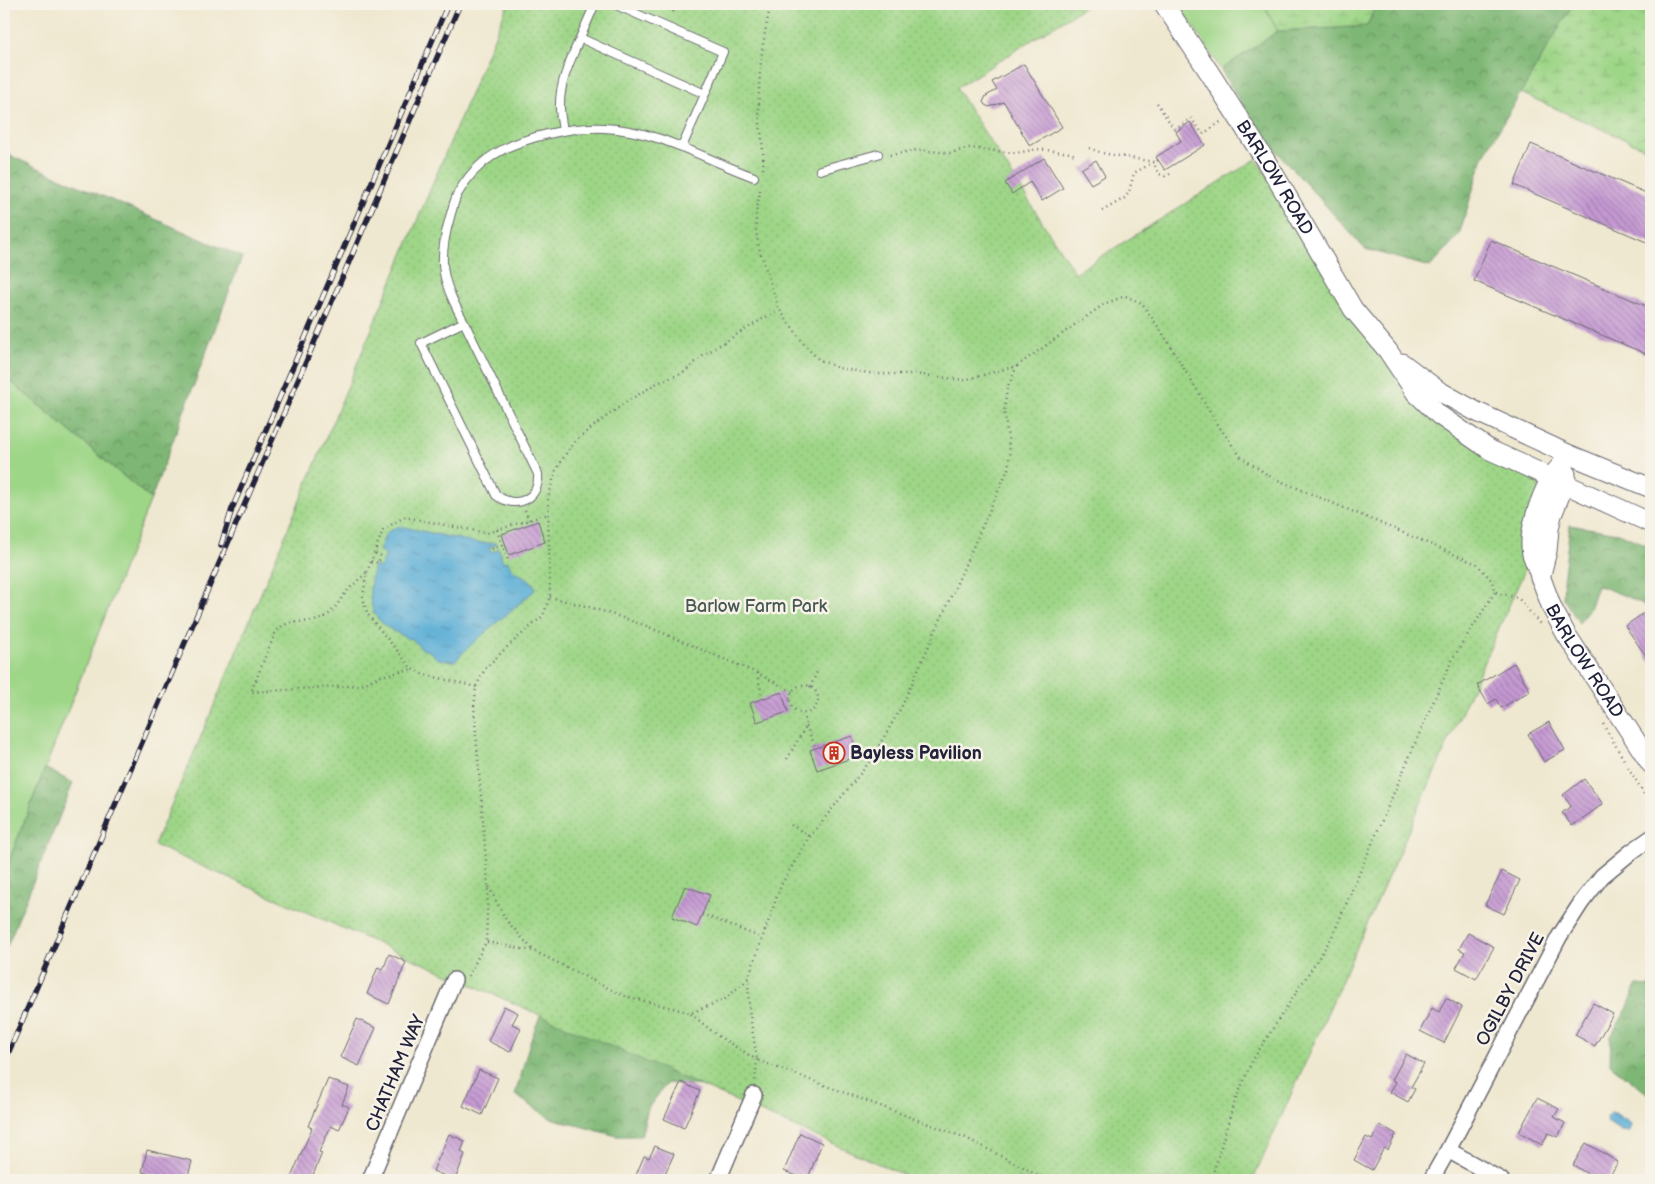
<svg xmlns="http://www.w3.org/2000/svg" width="1655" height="1184" font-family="'Balsamiq Sans',sans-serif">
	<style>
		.grass { fill: #9ed687; stroke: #607c61 }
		.forest { fill: url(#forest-crowns); stroke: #506c58 }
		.wetland { fill: url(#wetland-marsh); stroke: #607c61 }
		.park { fill: url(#park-dots); stroke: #607c61 }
		.water { fill: url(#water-ripples); stroke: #3e6888 }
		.building { fill: url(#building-back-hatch) }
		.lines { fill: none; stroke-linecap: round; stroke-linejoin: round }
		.service-casing { stroke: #6a676f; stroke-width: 10 }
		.minor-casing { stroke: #6a676f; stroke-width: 18 }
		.tertiary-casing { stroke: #6a676f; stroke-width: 21 }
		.path { stroke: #6a676f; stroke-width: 2.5; stroke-dasharray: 1 4; stroke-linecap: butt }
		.service { stroke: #fff; stroke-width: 8 }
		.minor { stroke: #fff; stroke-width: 15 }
		.tertiary { stroke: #fff; stroke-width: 19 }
		.rail-casing { stroke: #22223b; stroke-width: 5.5 }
		.rail { stroke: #f7f3e8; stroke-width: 4; stroke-dasharray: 11; stroke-linecap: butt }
		.labels { text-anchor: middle; stroke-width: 5; stroke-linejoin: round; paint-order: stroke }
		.street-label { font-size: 18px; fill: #22223b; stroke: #f7f3e8 }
		.park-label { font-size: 18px; fill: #475852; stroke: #f7f3e8 }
		.poi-label { font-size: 18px; font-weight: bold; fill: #22223b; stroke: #f7f3e8; text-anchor: start }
	</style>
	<defs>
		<pattern id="forest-crowns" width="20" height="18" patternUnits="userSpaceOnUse" patternTransform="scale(1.25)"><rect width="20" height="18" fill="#7eb774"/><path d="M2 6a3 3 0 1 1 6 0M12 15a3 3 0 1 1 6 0" fill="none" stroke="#679460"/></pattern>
		<pattern id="wetland-marsh" width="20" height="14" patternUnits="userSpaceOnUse" patternTransform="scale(1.25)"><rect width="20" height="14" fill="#9ed687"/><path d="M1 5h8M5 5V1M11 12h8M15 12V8" fill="none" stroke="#88b775"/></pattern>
		<pattern id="park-dots" width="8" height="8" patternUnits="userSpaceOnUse" patternTransform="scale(1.25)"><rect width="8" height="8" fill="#9ed687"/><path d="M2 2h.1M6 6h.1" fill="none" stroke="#88b775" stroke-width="1.8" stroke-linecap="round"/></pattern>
		<pattern id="water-ripples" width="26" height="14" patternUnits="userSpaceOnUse" patternTransform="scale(1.25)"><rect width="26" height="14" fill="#5aadd6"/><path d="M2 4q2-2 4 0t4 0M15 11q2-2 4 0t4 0" fill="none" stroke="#4a8caf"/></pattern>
		<pattern id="building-back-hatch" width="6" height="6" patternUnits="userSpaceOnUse" patternTransform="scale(1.25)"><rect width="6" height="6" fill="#c599d3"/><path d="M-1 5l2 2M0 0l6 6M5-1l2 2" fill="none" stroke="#a07cac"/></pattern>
	</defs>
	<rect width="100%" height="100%" fill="#f7f3e8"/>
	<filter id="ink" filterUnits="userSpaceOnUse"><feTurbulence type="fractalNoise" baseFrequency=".02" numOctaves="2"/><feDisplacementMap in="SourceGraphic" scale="10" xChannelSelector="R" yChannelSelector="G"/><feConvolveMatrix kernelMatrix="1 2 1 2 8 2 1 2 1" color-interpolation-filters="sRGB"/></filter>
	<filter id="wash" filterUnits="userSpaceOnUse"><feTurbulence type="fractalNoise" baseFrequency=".0096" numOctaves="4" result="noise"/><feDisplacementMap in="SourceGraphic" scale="20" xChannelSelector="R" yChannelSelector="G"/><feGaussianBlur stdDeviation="1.12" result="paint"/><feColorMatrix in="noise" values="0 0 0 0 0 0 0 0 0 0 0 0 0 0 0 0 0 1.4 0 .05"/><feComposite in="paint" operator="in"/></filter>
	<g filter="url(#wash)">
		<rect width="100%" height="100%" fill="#efe8d0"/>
		<path class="grass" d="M 1179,4 L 1263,4 L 1278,31 L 1221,70 Z
			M 4,376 L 151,499 L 4,873 Z"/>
		<path class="forest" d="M 1376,4 L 1573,4 L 1483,157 L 1459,235 L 1430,267 L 1365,249 L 1259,132 L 1221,70 L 1278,31 L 1367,26 Z
			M 4,153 L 242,257 L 151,499 L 4,376 Z
			M 1570,525 L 1618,533 L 1651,547 L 1651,608 L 1628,597 L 1597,585 L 1589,609 L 1579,623 L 1563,598 L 1564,574 Z
			M 45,768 L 73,783 L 4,954 L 4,873 Z
			M 1637,985 L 1649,986 L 1651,1014 L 1651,1100 L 1648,1094 L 1610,1064 L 1611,1036 L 1627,1009 Z
			M 543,1008 L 715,1087 L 667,1083 L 648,1108 L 641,1136 L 617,1136 L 550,1118 L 515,1095 L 530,1042 Z"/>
		<path class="wetland" d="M 1263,4 L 1376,4 L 1367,26 L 1278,31 Z
			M 1573,4 L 1651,4 L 1651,151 L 1521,93 Z"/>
		<path class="park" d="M 508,4 L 1089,4 L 956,88 L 1075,273 L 1256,159 L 1415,397 L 1551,478 L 1532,554 L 1253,1180 L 915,1180 L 154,845 L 199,741 Z"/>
		<path class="water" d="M 399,526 L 477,543 L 496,543 L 497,545 L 489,547 L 491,552 L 499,549 L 503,562 L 508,561 C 512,577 536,576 535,590 L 472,644 L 455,661 L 438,659 L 429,651 L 422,649 L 411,638 L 408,639 C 399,633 387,629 381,622 C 365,606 370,584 374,565 L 380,568 L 386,554 L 379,551 L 386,533 Z
			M 1610,1113 L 1615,1113 L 1630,1123 L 1631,1125 L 1629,1132 L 1621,1131 L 1607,1122 L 1606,1117 Z"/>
		<g id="blocks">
			<path class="building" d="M 1024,64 L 1062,127 L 1030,146 L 1004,102 L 989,107 L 985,105 L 983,102 L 986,96 L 997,90 L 992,82 Z
				M 1190,122 L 1205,145 L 1165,170 L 1156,157 L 1181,141 L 1176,132 Z
				M 1531,144 L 1651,195 L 1651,244 L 1514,185 Z
				M 1044,158 L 1063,188 L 1042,201 L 1030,182 L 1012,194 L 1005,183 Z
				M 1096,160 L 1105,176 L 1091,184 L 1081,169 Z
				M 1491,240 L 1651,308 L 1651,356 L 1474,281 Z
				M 538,521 L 545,542 L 509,555 L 502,534 Z
				M 1644,613 L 1651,624 L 1651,663 L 1625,626 Z
				M 1514,663 L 1530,691 L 1501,708 L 1496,699 L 1488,704 L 1477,685 Z
				M 782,692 L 788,712 L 757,722 L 750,703 Z
				M 1549,722 L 1565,750 L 1544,762 L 1528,734 Z
				M 852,736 L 858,756 L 817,770 L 810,750 Z
				M 1584,779 L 1603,804 L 1572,826 L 1562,813 L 1571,806 L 1563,795 Z
				M 1502,871 L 1520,880 L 1504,914 L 1485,905 Z
				M 685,886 L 710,895 L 697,927 L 672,917 Z
				M 1468,933 L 1494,947 L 1476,979 L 1456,968 L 1465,952 L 1459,949 Z
				M 389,954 L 406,962 L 389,1004 L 367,994 L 378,967 L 383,970 Z
				M 1446,998 L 1462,1007 L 1444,1043 L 1420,1031 L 1432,1008 L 1439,1012 Z
				M 1593,1003 L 1613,1014 L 1595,1046 L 1575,1035 Z
				M 504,1006 L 518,1013 L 512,1024 L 521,1028 L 510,1052 L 488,1041 Z
				M 357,1019 L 376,1028 L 359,1066 L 340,1057 Z
				M 1406,1054 L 1424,1064 L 1411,1087 L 1415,1089 L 1408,1102 L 1390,1092 L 1396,1082 L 1392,1080 Z
				M 479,1070 L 498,1078 L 482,1115 L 463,1106 Z
				M 328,1079 L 349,1087 L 342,1104 L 349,1107 L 339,1130 L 331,1126 L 319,1152 L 322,1153 L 311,1180 L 290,1180 L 312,1128 L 308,1126 Z
				M 681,1082 L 700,1091 L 684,1128 L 664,1119 Z
				M 1537,1098 L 1559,1109 L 1554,1117 L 1565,1123 L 1558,1137 L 1548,1133 L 1542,1145 L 1519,1132 Z
				M 1380,1125 L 1396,1134 L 1388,1150 L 1384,1148 L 1372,1170 L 1354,1160 L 1366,1137 L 1372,1140 Z
				M 800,1133 L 822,1143 L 807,1180 L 784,1171 Z
				M 449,1134 L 465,1141 L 461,1152 L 465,1154 L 455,1180 L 433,1171 Z
				M 1586,1143 L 1618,1162 L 1607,1180 L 1598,1180 L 1573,1165 Z
				M 655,1146 L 674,1154 L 662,1180 L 634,1180 L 644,1156 L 649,1158 Z
				M 147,1150 L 192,1161 L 187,1180 L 177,1180 L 142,1172 Z"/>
		</g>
	</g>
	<g filter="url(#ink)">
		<use href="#blocks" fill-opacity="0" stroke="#6a676f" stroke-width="1"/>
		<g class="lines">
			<g class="service-casing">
				<path id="service" d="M 595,4 L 580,38 L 705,94 L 723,52 L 614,4
					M 563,131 C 562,123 560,115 560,107 C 559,83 571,59 580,38
					M 682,147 L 705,94
					M 820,170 L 878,154
					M 464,322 L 421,343 L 496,495 C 515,510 540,500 538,474 L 464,322 C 456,307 447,290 444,273 C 441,256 445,234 450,217 C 452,210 454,202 457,195 C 477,158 508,143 548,134 C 565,130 585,127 604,128 C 658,130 704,159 754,177"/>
			</g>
			<g class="minor-casing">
				<path id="minor" d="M 1448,1150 L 1501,1180
					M 370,1180 L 454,980
					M 718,1180 L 754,1095
					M 1431,1180 L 1448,1150 L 1559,937 L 1581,903 L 1602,876 L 1631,852 L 1651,838"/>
			</g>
			<g class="tertiary-casing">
				<g id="tertiary">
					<path id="s1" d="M 1164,4 L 1211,75 L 1274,174 L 1353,309 L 1388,351 L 1416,393 L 1439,415 L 1490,450 L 1651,523"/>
					<path d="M 1402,363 L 1439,391 L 1475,411 L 1570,455 L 1651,488"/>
					<path id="s2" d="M 1570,455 C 1564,463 1555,471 1550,480 C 1540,499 1527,533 1532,554 L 1552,608 L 1566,634 L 1651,764"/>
					<path d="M 1540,578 L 1547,551 L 1549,529 L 1552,515 L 1564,485 L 1566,474"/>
				</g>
			</g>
			<path class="path" d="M 748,4 L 760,9
				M 673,12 L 677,4
				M 1157,103 L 1176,132
				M 1175,130 L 1191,118 L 1203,134 L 1222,121
				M 1089,148 L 1102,153 L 1154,162 L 1158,160
				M 890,155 L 917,150 L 951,153 L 969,148 L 1016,153 L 1038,149 L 1070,153 L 1077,156
				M 763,169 C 765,148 759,128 759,108 C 758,73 763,37 771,4
				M 761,185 L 756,214 L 756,230 L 759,248 L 779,309 L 804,344 L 818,359 L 838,368 L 875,374 L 914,374 L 964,380 L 1017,366 L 1104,304 L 1125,296 L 1142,303 L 1163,334 L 1218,425 L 1241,457 L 1271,477 L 1477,564 L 1492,581 L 1495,592 L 1453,658 L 1426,718 L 1332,937 L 1252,1061 L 1233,1106 L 1211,1180
				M 1102,211 L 1125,198 L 1129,192 L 1134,173 L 1154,162 L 1156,169 L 1159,174 L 1165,176 L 1170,174
				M 1017,366 L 1007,389 L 1004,411 L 1010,452 L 1008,469 L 901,708 L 868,764 L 808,839 L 781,885 L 748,979 L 749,1009 L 757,1060 L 966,1138 L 1048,1180
				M 525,510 L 529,520
				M 497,530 L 508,560
				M 492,549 L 502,545
				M 371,561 L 378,563 L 381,556 L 374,553
				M 366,573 C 358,580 350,587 344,595 C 337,604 333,613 323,618 C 306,626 291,616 276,631 L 251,692 L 362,685 L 377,677 L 412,669
				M 1496,592 L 1518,598 L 1540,624
				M 550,597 L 593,608 L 644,625 L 757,673 L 793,692
				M 757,673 L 762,695
				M790 699a14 14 0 1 1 28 0a14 14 0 1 1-28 0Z
				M 476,687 L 422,674 L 412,669 L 369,616 L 365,607 L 363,596 L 367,572 L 383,530 L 404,517 L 487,533 L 548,514
				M 810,687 L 817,672
				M 1603,724 L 1651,806
				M 806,726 L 816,748
				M 787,759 L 806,726 L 804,714
				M 791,825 L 810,836
				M 489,887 L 506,920 L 534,951 L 622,995 L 691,1013 L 725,999 L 748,979
				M 702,914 L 762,938
				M 487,942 L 533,951
				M 468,976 L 486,942 L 488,885 L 474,708 L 476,687 L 485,669 L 508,646 L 543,616 L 550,597 L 548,499 L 555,472 L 567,452 L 577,439 L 623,404 L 657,383 L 683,373 L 705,354 L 779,309
				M 691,1014 L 718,1036 L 757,1060 L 755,1081"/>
			<use href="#service" class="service"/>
			<use href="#minor" class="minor"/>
			<use href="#tertiary" class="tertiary"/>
			<g class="rail-casing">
				<path id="rail" d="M 221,545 L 232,509 L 448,4
					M 4,1063 L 460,4"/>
			</g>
			<use href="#rail" class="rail"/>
		</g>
	</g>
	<defs>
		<g id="building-ring" transform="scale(1.125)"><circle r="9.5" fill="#f7f3e8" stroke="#c8321e" stroke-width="1.5"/><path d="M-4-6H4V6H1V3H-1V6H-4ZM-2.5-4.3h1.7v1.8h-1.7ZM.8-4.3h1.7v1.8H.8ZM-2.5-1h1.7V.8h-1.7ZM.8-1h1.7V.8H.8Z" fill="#c8321e"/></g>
	</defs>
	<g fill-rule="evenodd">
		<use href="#building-ring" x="834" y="753"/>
	</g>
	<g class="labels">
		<g class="street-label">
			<text dy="6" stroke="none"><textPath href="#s1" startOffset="206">BARLOW ROAD</textPath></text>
			<text dy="6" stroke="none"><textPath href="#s2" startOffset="229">BARLOW ROAD</textPath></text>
			<text transform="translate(1510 989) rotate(-62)" y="6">OGILBY DRIVE</text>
			<text transform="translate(395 1073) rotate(-67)" y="6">CHATHAM WAY</text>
		</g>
		<g class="park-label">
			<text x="756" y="612">Barlow Farm Park</text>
		</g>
		<g class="poi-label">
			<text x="850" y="759">Bayless Pavilion</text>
		</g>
	</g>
	<rect width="1655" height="1184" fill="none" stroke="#f7f3e8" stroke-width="20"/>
</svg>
